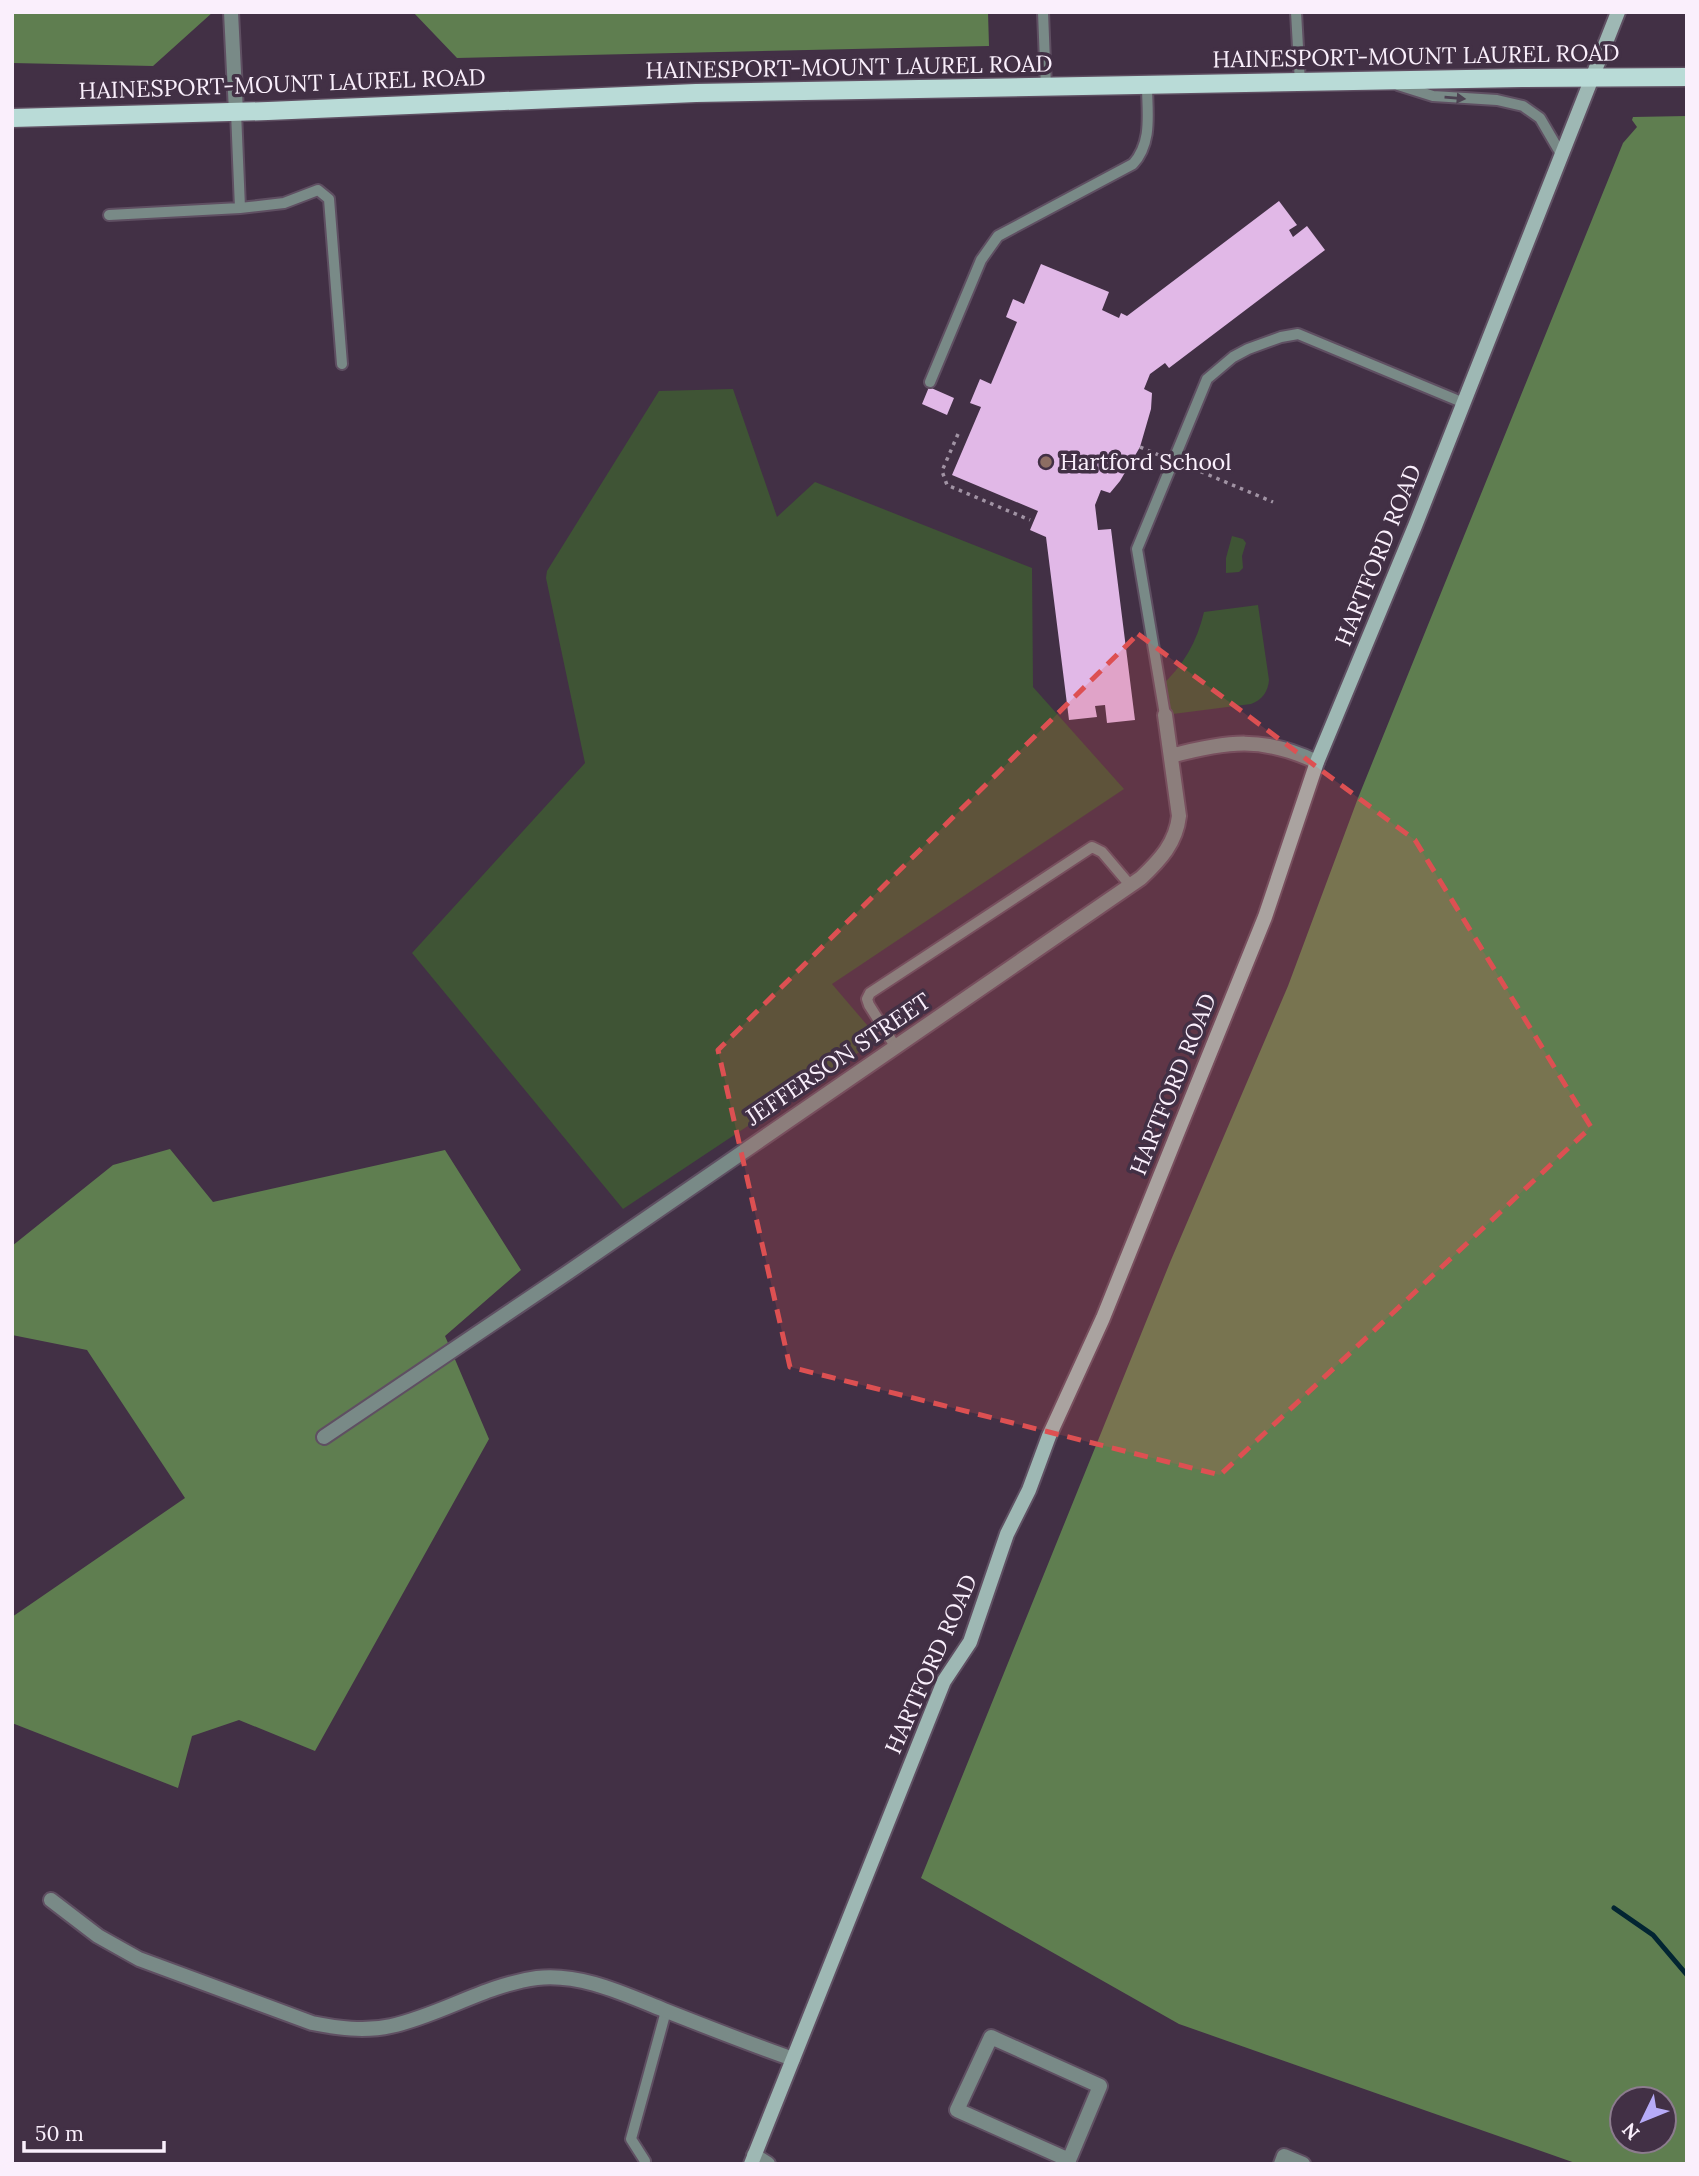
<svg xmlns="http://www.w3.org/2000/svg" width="1699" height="2176" font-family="Lora,serif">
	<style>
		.green { fill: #3f5435 }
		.forest { fill: #5f7e50; fill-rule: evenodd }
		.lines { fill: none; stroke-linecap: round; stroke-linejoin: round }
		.stream { stroke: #022532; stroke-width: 5 }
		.building { fill: #e1b8e7 }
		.lane-casing { stroke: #5f4f62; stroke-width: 14 }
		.street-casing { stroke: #5f4f62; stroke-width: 18 }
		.secondary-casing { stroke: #5f4f62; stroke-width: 18 }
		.primary-casing { stroke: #5f4f62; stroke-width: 21 }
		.path { stroke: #a193a4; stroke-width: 3.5; stroke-dasharray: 3.5 5; stroke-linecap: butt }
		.lane { stroke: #798a87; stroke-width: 10 }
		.street { stroke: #798a87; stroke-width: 14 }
		.secondary { stroke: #9eb8b4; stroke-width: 14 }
		.primary { stroke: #b9dbd7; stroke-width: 18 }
		.oneway { fill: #4d4252 }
		.marked { fill: #dd5052; fill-opacity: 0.2; stroke: #dd5052; stroke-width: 5; stroke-dasharray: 14 9; stroke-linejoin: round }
		.education-dot { fill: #8d6e63; stroke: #423045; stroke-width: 2.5 }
		.labels { text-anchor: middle; stroke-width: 7; stroke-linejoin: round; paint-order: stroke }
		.street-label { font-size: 23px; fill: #faeffc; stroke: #423045 }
		.poi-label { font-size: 23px; fill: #faeffc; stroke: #423045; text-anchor: start }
	</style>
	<rect width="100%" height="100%" fill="#423045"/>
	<path class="green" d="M 733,389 L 777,517 L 815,482 L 1032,568 L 1033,687 L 1124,789 L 832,984 L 879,1039 L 623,1209 L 412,953 L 585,763 L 546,578 L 547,571 L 659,391 Z
		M 1232,536 L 1243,539 L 1246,543 L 1242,556 L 1243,568 L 1239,572 L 1226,573 L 1226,558 Z
		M 1258,605 L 1269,680 C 1268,692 1262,700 1251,704 L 1165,715 L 1160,687 C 1183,666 1197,642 1204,612 Z"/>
	<path class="forest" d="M 12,12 L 213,12 L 153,66 L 12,63 Z
		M 413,12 L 988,12 L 989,46 L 457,58 Z
		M 1687,116 L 1687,2164 L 1578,2164 L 1179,2024 L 921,1878 L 1171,1260 L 1288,986 L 1358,798 L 1623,143 L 1637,127 L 1632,120 L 1633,117 ZM 1664,2099 L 1664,2141 L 1622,2141 L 1622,2099 Z
		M 170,1149 L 213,1202 L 445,1150 L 521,1270 L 445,1336 L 489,1439 L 315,1751 L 239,1720 L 192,1736 L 178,1788 L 12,1723 L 12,1617 L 185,1498 L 87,1350 L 12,1335 L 12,1246 L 113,1165 Z"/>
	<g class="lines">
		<path class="stream" d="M 1614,1908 L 1653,1935 L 1687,1975"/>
	</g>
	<path class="building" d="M 1279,201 L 1297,225 L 1289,230 L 1293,237 L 1307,226 L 1325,250 L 1169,368 L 1165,363 L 1150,374 L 1144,389 L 1152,393 L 1151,409 L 1140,447 L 1120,481 L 1110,493 L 1101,490 L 1095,505 L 1098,530 L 1111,529 L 1135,720 L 1107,723 L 1105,705 L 1095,706 L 1097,717 L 1069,720 L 1046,537 L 1030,530 L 1038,511 L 952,475 L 981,407 L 970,403 L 980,379 L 991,384 L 1017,322 L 1006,317 L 1013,299 L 1024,304 L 1041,264 L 1109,292 L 1102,310 L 1119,318 L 1121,313 L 1127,316 Z
		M 929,387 L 954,398 L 947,415 L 922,404 Z"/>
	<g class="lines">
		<g class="lane-casing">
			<path id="lane" d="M 1043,12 L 1046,88
				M 1296,12 L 1300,83
				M 1398,85 L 1433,96 L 1497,100 L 1523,106 L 1540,118 L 1561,154
				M 240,208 L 284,203 L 318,190 L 329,199 L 342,364
				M 109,215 L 240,208 L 236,112
				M 930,382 L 981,260 L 998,236 L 1133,164 C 1153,142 1147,112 1147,85
				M 1165,715 L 1137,549 L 1207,379 L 1233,357 L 1248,349 L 1281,337 L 1298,334 L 1464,403
				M 895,1046 L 869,1005 L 867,999 L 870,993 L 1092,847 L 1102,852 L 1130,885
				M 645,2161 L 631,2139 L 666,2011"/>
		</g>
		<g class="street-casing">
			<path id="street" d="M 231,12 L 236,112
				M 1171,756 C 1227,741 1263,736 1317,762
				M 324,1437 L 567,1273 L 1141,878 C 1160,860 1176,843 1179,816 L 1165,715
				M 51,1900 L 98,1936 L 139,1959 L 312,2023 C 338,2028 364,2032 391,2026 C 441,2015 485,1985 537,1978 C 581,1973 624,1994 664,2010 C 707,2027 750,2044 793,2059
				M 754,2155 L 768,2164
				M 1067,2164 L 1069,2160 L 1100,2086 L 991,2037 L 957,2110 L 1069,2160
				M 1281,2164 L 1284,2156 L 1303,2164"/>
		</g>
		<g class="secondary-casing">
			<path id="secondary" d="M 751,2164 L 944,1681 L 970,1642 L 1007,1534 L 1029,1490 L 1049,1436 L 1103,1318 L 1175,1139 L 1265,917 L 1317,762 L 1415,526 L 1618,12"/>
		</g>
		<g class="primary-casing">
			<path id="primary" d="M 12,118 L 268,111 L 696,93 L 1522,78 L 1687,77"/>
		</g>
		<path class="path" d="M 958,434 L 942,471 L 947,485 L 1030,520
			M 1140,447 L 1161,456
			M 1185,465 L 1273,502"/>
		<use href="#lane" class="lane"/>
		<use href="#street" class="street"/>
		<use href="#secondary" class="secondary"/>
		<use href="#primary" class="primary"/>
	</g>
	<defs><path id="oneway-solid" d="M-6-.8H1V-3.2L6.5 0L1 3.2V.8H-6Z" transform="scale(1.75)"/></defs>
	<use class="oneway" href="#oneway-solid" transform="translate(1455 98) rotate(5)"/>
	<path class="marked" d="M 1138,634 L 1415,840 L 1591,1127 L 1220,1475 L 790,1367 L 718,1050 Z"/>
	<circle class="education-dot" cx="1046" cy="462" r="7"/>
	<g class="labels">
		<g class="street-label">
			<text transform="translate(1416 56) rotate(-1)" y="8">HAINESPORT-MOUNT LAUREL ROAD</text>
			<text transform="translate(849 67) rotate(-1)" y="8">HAINESPORT-MOUNT LAUREL ROAD</text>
			<text transform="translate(282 84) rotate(-2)" y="8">HAINESPORT-MOUNT LAUREL ROAD</text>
			<text transform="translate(1378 555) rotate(-68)" y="8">HARTFORD ROAD</text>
			<text transform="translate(838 1059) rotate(-34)" y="8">JEFFERSON STREET</text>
			<text transform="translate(1173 1084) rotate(-68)" y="8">HARTFORD ROAD</text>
			<text transform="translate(931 1664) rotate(-66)" y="8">HARTFORD ROAD</text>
		</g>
		<g class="poi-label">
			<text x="1060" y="470">Hartford School</text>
		</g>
	</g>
	<rect width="1699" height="2176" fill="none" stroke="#faeffc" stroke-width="28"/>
	<g transform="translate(1643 2120) rotate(227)"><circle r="33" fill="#423045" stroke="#8c7c8e" stroke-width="2"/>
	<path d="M0-5L12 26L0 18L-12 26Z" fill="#b7abf8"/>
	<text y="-10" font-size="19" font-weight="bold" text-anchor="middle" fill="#faeffc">N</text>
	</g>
	<path d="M24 2141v10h140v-10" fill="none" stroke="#faeffc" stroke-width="3.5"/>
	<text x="35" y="2141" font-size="21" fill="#faeffc" stroke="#423045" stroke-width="5" paint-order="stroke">50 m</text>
</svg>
